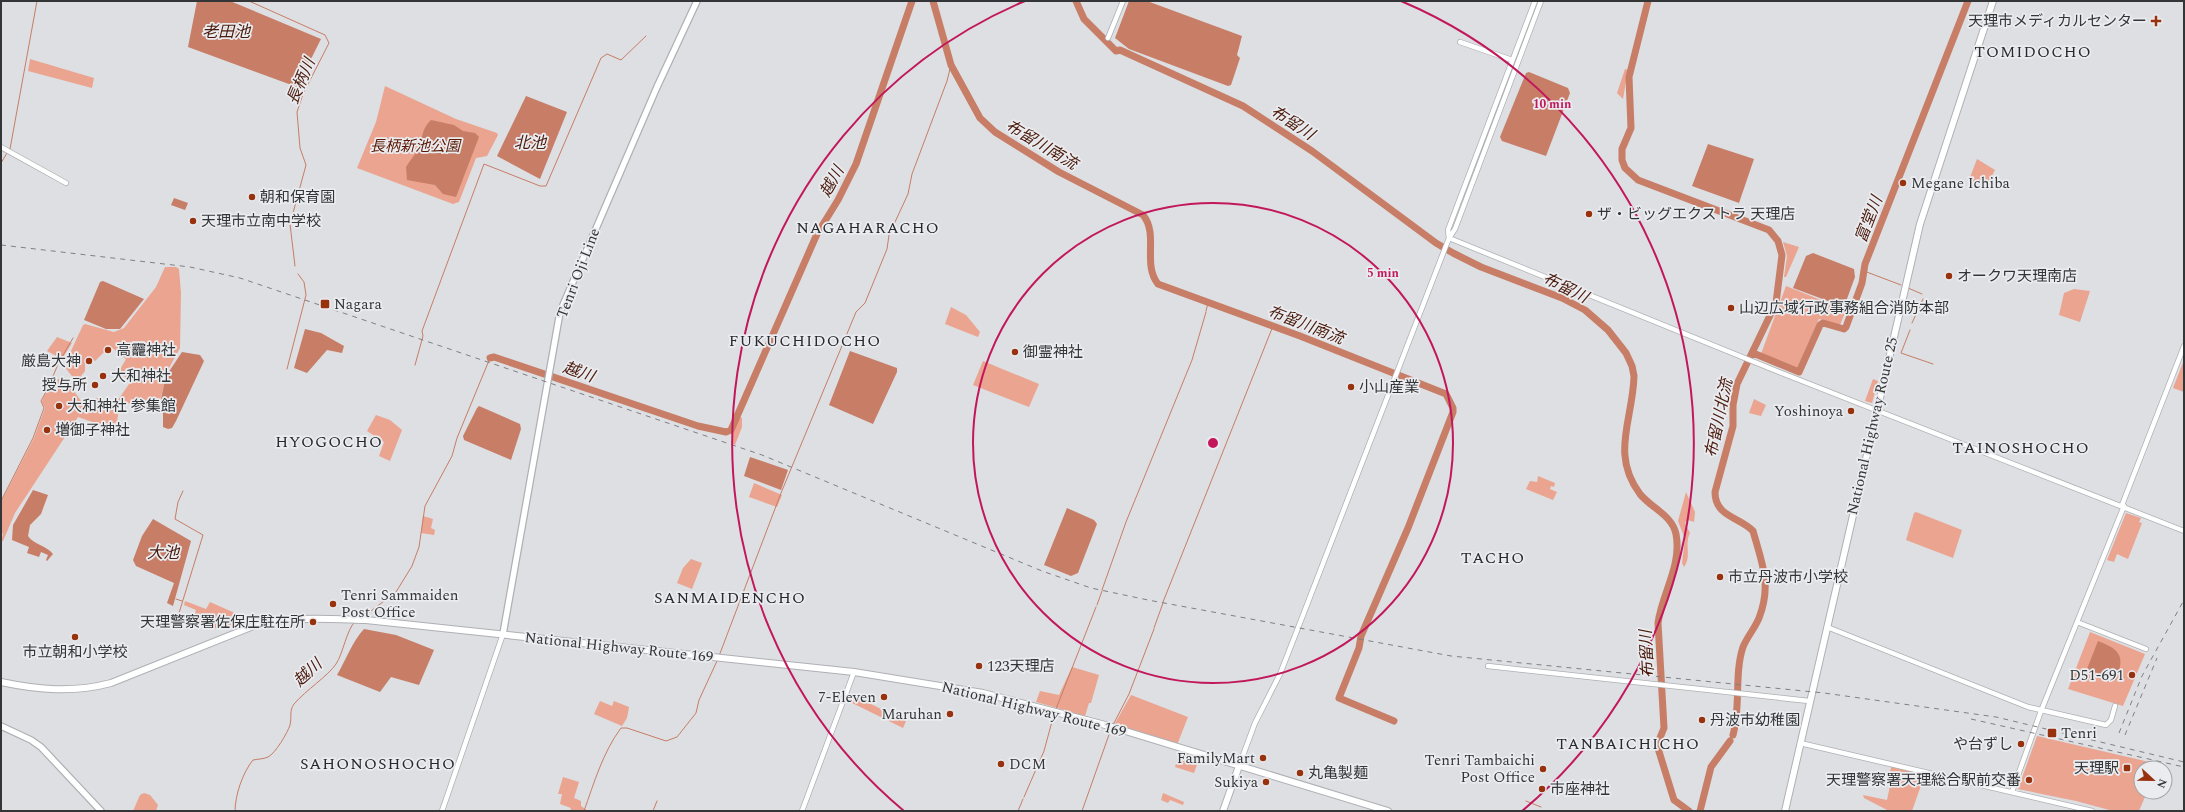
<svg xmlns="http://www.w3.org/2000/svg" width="2185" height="812" font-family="Spectral,'Noto Sans JP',serif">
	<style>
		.green { fill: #eaa490 }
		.water { fill: #c77d66 }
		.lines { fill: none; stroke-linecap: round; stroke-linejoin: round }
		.stream { stroke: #c77d66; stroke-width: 1 }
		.river { stroke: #c77d66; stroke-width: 7 }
		.secondary-casing { stroke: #afb0b4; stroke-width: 6 }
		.primary-casing { stroke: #afb0b4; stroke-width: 8 }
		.highway-casing { stroke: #afb0b4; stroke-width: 8 }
		.secondary { stroke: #fff; stroke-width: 4.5 }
		.primary { stroke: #fff; stroke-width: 5.5 }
		.highway { stroke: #fff; stroke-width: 6 }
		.rail { stroke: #7f8082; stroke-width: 1; stroke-dasharray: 5 5; stroke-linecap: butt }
		.ring { fill: none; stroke: #c2185b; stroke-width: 2 }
		.poi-dot { fill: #98320e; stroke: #eaecf0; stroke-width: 1.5 }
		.labels { text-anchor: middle; stroke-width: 3.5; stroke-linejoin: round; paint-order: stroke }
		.poi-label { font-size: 15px; fill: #343536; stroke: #eaecf0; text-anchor: start }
		.park-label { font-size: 15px; font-style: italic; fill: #5b1802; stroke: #eaecf0 }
		.street-label { font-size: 15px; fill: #343536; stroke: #eaecf0 }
		.water-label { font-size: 16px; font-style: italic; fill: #4a1a0b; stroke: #eaecf0 }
		.neighbourhood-label { font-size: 16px; letter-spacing: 1px; fill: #28292c; stroke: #eaecf0 }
		.centre { fill: #c2185b; stroke: #eaecf0; stroke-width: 2 }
		.ring-label { font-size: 12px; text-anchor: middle; font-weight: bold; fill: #c2185b; stroke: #eaecf0; stroke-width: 3.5; stroke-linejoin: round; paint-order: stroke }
	</style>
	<rect width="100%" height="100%" fill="#dddfe3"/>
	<path class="green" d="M 30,59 L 94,78 L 92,88 L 28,71 Z
		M 1625,69 L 1628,70 L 1623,99 L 1617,93 Z
		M 385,86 L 456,119 L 497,133 L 498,135 L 487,156 L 476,158 L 459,202 L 453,204 L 357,168 L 376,122 Z
		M 1977,159 L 1995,170 L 1986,187 L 1969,180 Z
		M 1783,242 L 1799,247 L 1786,277 L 1784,277 L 1787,256 Z
		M 165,267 L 176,267 L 179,269 L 181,293 L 180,348 L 168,370 L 160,400 L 154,405 L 125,403 L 120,405 L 117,421 L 113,426 L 101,425 L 78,417 L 15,513 L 3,541 L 1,541 L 3,534 L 1,532 L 1,502 L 34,438 L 45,408 L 42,402 C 44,393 52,387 56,380 L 64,377 L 81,401 L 98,398 L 107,404 L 118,400 L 129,384 L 129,381 L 119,371 L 126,359 L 110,346 L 95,361 L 89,357 L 85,362 L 85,371 L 78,380 L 75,380 L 64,366 L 83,325 L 85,324 L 114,332 L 124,328 L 156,287 Z
		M 1786,286 L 1846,310 L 1840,325 L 1819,319 L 1797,368 L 1761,354 Z
		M 2074,289 L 2090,291 L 2080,322 L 2059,315 L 2064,293 Z
		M 951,307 L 966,315 L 980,332 L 978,337 L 945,324 Z
		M 57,337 L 72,343 L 62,359 L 47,351 Z
		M 2184,360 L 2184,392 L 2173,388 Z
		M 983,361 L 1039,384 L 1029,407 L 973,385 Z
		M 1873,379 L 1878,381 L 1872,403 L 1865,401 Z
		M 1754,399 L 1766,405 L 1761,416 L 1749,413 Z
		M 376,415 L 390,420 L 402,430 L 390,461 L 379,456 L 384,442 L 367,431 Z
		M 738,416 L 742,418 L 742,427 L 735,445 L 732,443 L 732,428 Z
		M 1538,476 L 1555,483 L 1554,487 L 1551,486 L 1550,489 L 1557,492 L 1553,500 L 1526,489 L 1530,481 L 1537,482 Z
		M 754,483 L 782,495 L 777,507 L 749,497 Z
		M 1686,492 L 1695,512 L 1694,522 L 1688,520 L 1685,523 L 1690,533 C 1684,544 1692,556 1684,567 L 1682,563 L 1685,539 L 1678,521 Z
		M 1916,512 L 1962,530 L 1953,558 L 1906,540 L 1914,513 Z
		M 2126,513 L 2141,518 L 2139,522 L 2142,523 L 2128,559 L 2117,554 L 2114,562 L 2107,560 Z
		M 423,516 L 433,519 L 431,528 L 435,530 L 434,535 L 421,533 Z
		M 691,559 L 702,563 L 692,589 L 677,583 L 683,568 Z
		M 185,601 L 206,609 L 210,602 L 244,617 L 241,625 C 218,632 215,629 193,620 L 196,610 L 184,605 Z
		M 2090,632 L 2145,654 L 2123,706 L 2068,689 Z
		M 1072,667 L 1099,675 L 1091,703 L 1089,703 L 1085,716 L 1036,702 L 1040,691 L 1059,695 Z
		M 848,693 L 906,721 L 903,728 L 846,700 Z
		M 1131,695 L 1188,717 L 1177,745 L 1114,725 Z
		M 600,701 L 612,706 L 614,701 L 629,707 L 627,718 L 622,726 L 594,714 Z
		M 2037,736 L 2158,764 L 2156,768 L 2141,768 L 2141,792 L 2147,792 L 2139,811 L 2113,811 L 2076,801 L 2018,789 Z
		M 1180,750 L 1200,756 L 1194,773 L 1175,767 Z
		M 1892,765 L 1925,774 L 1912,811 L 1889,811 L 1864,798 L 1863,795 L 1887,800 L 1892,776 L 1889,775 Z
		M 563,777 L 579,782 L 574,798 L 581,801 L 581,806 L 588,811 L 570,811 L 571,808 L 560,804 L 562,794 L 558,794 Z
		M 144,793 L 150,795 L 158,805 L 156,811 L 133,811 L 140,795 Z
		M 1163,793 L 1184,802 L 1183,805 L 1170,800 L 1168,803 L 1161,800 Z"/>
	<path class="water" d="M 197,1 L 230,1 L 321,39 L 297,87 L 188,47 Z
		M 1129,1 L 1147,1 L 1242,36 L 1237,55 L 1240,58 L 1231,85 L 1228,86 L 1129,49 L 1115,38 Z
		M 1529,72 L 1568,88 L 1570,93 L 1546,156 L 1502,141 L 1500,137 L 1526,73 Z
		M 526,96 L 567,112 L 540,179 L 497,156 Z
		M 431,120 L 454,125 L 463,131 L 475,133 L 479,137 L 456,197 L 443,194 L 435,185 L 407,180 L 406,167 C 409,162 414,156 417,151 C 423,139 421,129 431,120 Z
		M 1708,144 L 1754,159 L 1739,203 L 1692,186 Z
		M 174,198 L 188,203 L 185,210 L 171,205 Z
		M 1813,253 L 1854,269 L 1855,277 L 1844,307 L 1793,288 L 1806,256 Z
		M 103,281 L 144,299 L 120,329 L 106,329 L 84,320 L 100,282 Z
		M 305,329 L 321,333 L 344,346 L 342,353 L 327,350 L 307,373 L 294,368 Z
		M 850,351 L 897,368 L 897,372 L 873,424 L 829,405 Z
		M 182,352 L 200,355 L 204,361 L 176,421 L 172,428 L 168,429 L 163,427 L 163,414 L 160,403 L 166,376 Z
		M 479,406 L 520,424 L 521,429 L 511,460 L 464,440 L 463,436 L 477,408 Z
		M 750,457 L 788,470 L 781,490 L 744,476 Z
		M 33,490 L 48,495 L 41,514 L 30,525 L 28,536 C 34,545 46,545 53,554 L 47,561 L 46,560 L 48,555 L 41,552 L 39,557 L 27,553 L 29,547 L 12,540 L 13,525 Z
		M 1067,508 L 1094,520 L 1097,524 L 1078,573 L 1071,576 L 1044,565 Z
		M 153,519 L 191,541 L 173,606 L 167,603 L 174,583 L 136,566 L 133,560 L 142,536 Z
		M 364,629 L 396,635 L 434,650 L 419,685 L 391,677 L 380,692 L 337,675 C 346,660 352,642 364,629 Z
		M 2098,641 C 2121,650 2125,656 2116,680 L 2087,669 Z"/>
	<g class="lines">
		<path class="stream" d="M 249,1 L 325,35 L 329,43 L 303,94 L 297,112 L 300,148 L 306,165 L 290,224 L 295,266
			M 10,149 L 37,1
			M 1,163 L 7,153
			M 1864,271 L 1901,285
			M 1908,288 L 1922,294
			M 1206,311 L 1208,303
			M 1912,323 L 1923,299
			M 1910,330 L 1901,353 L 1933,364
			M 415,365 L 423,336 L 422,331 L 484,164 L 540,186 L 546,186 L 601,58 L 607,54 L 621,60 L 646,36
			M 287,369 L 306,295 L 304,282 L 298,274
			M 1,501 L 33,438 L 44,408 L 41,401 L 48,388 L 59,362 L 73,338
			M 1102,590 L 1126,522 L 1192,360 L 1206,312
			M 176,599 L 182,601
			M 1163,602 L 1273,326
			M 1097,605 L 1102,591
			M 179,613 L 203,535 L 175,519 L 178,502 L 183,491
			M 363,617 L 396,592 L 412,566 L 419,547 L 425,506 L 452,456 L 457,438 L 490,358
			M 1154,628 L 1163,603
			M 719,656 L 781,493 L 856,312 L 865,303 L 887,249 L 889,235 L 908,194 L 912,174 L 947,81 L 951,65
			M 1056,709 L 1096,607
			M 1056,709 L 1102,721
			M 1113,725 L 1129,694 L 1154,629
			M 1024,797 L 1044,751 L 1054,714
			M 1526,801 L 1541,807
			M 235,811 C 235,795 243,772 253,760 C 258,759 264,759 268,757 C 275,754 288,732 290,725 C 292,717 289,711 294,704 C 306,690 328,676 336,664 C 343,654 347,628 355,622
			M 584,811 C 594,783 603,752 621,728 L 627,728 L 666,741 L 677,737 L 696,713 L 699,700 L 717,661
			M 653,811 L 657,801
			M 1018,811 L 1023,799
			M 1082,811 L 1111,729"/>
		<path class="river" d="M 933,1 L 951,65 L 980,118 L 995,132 L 1059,172 L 1143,215 C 1159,234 1142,264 1158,284 L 1300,336 L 1446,394 L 1453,408 L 1453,412 L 1408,528 L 1361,636 L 1359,648 L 1339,698 L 1394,721
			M 1076,1 L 1084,19 L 1116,51 L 1120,50 L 1243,106 L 1312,151 L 1436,243 L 1453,253 L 1481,267 L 1562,298 L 1585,310 L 1608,330 L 1626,353 L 1632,366 L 1634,376 C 1633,420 1610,454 1640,494 C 1651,508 1672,515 1676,534 C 1682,566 1662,593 1658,623 L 1664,728 L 1657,745 L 1674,800 L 1689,811
			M 1648,1 L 1629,77 L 1631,128 L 1622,149 L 1622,160 L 1625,168 L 1638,180 L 1769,230 L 1778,241 L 1782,255 L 1776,303 L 1737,384 L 1733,405 L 1733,426 L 1715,492 C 1715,517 1740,517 1753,531 C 1762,563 1772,585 1759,618 C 1755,628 1747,637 1743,647 C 1734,674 1741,706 1733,735
			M 1753,353 L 1799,372 L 1820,325 L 1823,323 L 1844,329 L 1846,327 L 1862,283 L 1865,264 L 1968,1
			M 490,358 L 494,357 L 698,426 L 726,432 L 731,430 L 817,234 L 838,200 L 856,164 L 912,1
			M 1700,811 L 1711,767 L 1730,741"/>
		<g class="secondary-casing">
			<path id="secondary" d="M 1108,38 L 1123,1
				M 1460,42 L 1512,60
				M 1,147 L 66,183
				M 1449,238 L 1779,372 L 2184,531
				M 1449,238 L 1448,230 L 1535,1
				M 2122,505 L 2184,346
				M 2077,622 L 2146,649
				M 1827,627 L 2028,707 L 2106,725 L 2111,720 L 2115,706
				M 1488,666 L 1809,701
				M 1800,743 L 2092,811
				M 1239,766 L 1255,723 L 1280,674 L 1298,628 L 1449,238 L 1455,229 L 1541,1
				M 2012,792 L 2041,711 L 2124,506
				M 442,811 L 503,634
				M 802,811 L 854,672"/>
		</g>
		<g class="primary-casing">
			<path id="primary" d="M 503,634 L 560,312 L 657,87 L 697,1
				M 1,726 L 31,740 L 41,747 L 101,811"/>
		</g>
		<g class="highway-casing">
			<path id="highway" d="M 1,682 C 39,690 73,693 111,683 L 256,625 C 292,616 329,619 366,620 L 854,672 L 983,693 L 1109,726 L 1388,811
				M 1223,811 L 1239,766
				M 1785,811 L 1920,224 L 1993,1"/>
		</g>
		<use href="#secondary" class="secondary"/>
		<use href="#primary" class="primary"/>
		<use href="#highway" class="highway"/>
		<path class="rail" d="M 1,245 L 190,267 L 240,278 L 762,455 L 1042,571 L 1091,588 L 1148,600 L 1451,656 L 1824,693 L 1996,717 L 2184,762
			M 1971,719 L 2184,767
			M 2119,733 L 2142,676 L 2184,600
			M 2125,735 L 2157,658"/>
	</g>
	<g class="ring">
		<circle cx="1213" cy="443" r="240"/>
		<path d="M904 811A480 480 0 0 1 1025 1M1401 1A480 480 0 0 1 1522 811"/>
	</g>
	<g class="poi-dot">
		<path d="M2154 15h4v4h4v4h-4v4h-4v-4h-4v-4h4z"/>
		<circle cx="1903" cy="183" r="4"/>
		<circle cx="252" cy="197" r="4"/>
		<circle cx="1589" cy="214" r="4"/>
		<circle cx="193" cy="221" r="4"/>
		<circle cx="1949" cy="276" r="4"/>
		<rect x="320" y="299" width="10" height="10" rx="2"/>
		<circle cx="1731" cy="308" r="4"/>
		<circle cx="108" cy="350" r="4"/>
		<circle cx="1015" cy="352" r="4"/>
		<circle cx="89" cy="361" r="4"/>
		<circle cx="103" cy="376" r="4"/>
		<circle cx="95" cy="385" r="4"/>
		<circle cx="1351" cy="387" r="4"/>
		<circle cx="59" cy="406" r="4"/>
		<circle cx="1851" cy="411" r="4"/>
		<circle cx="47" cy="430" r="4"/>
		<circle cx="1720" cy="577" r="4"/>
		<circle cx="333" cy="604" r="4"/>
		<circle cx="313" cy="622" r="4"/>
		<circle cx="75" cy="637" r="4"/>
		<circle cx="979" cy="666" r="4"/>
		<circle cx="2132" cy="675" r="4"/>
		<circle cx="884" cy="697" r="4"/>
		<circle cx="950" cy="714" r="4"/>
		<circle cx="1702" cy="720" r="4"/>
		<rect x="2047" y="728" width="10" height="10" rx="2"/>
		<circle cx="2021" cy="744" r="4"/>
		<circle cx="1263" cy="758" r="4"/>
		<circle cx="1001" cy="764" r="4"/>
		<rect x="2123" y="764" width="8" height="8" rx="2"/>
		<circle cx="1543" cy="769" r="4"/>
		<circle cx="1300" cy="773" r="4"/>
		<circle cx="2029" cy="780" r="4"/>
		<circle cx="1266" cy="782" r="4"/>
		<circle cx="1542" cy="789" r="4"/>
	</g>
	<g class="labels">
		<g class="poi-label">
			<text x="2147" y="26" text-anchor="end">天理市メディカルセンター</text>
			<text x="1911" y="188">Megane Ichiba</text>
			<text x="260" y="202">朝和保育園</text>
			<text x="1597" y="219">ザ・ビッグエクストラ 天理店</text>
			<text x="201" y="226">天理市立南中学校</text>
			<text x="1957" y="281">オークワ天理南店</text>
			<text x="334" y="309">Nagara</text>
			<text x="1739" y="313">山辺広域行政事務組合消防本部</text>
			<text x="116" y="355">高龗神社</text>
			<text x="1023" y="357">御霊神社</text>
			<text x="81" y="366" text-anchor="end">厳島大神</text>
			<text x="111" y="381">大和神社</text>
			<text x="87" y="390" text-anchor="end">授与所</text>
			<text x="1359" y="392">小山産業</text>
			<text x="67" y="411">大和神社 参集館</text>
			<text x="1843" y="416" text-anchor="end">Yoshinoya</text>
			<text x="55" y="435">増御子神社</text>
			<text x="1728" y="582">市立丹波市小学校</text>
			<text x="341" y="600">Tenri Sammaiden<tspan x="341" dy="17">Post Office</tspan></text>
			<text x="305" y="627" text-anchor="end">天理警察署佐保庄駐在所</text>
			<text x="75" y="657" text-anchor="middle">市立朝和小学校</text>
			<text x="987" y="671">123天理店</text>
			<text x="2124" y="680" text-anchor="end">D51-691</text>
			<text x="876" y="702" text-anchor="end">7-Eleven</text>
			<text x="942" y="719" text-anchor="end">Maruhan</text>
			<text x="1710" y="725">丹波市幼稚園</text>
			<text x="2061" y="738">Tenri</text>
			<text x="2013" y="749" text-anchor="end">や台ずし</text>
			<text x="1255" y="763" text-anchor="end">FamilyMart</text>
			<text x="1535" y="765" text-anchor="end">Tenri Tambaichi<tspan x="1535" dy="17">Post Office</tspan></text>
			<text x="1009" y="769">DCM</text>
			<text x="2119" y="773" text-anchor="end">天理駅</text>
			<text x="1308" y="778">丸亀製麺</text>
			<text x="2021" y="785" text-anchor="end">天理警察署天理総合駅前交番</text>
			<text x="1258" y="787" text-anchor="end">Sukiya</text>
			<text x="1550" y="794">市座神社</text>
		</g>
		<g class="park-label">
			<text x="415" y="151">長柄新池公園</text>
		</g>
		<g class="street-label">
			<text transform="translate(578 273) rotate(-69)" y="5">Tenri Oji Line</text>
			<text transform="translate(1872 426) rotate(-77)" y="5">National Highway Route 25</text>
			<text transform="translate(619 647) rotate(6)" y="5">National Highway Route 169</text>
			<text transform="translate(1034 709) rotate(14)" y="5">National Highway Route 169</text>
		</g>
		<g class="water-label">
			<text x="226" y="37">老田池</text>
			<text transform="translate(300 81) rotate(-67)" y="6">長柄川</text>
			<text transform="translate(1293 122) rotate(33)" y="6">布留川</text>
			<text x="530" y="148">北池</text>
			<text transform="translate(1042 144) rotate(31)" y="6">布留川南流</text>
			<text transform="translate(831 181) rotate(-61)" y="6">越川</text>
			<text transform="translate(1868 219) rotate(-69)" y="6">富堂川</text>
			<text transform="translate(1566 287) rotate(26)" y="6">布留川</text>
			<text transform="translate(1306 324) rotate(21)" y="6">布留川南流</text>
			<text transform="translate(579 371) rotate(19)" y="6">越川</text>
			<text transform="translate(1718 418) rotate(-78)" y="6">布留川北流</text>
			<text x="163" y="558">大池</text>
			<text transform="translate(1646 654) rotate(-93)" y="6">布留川</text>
			<text transform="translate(307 672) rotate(-43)" y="6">越川</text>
		</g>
		<g class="neighbourhood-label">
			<text x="2033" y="57">TOMIDOCHO</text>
			<text x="868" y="233">NAGAHARACHO</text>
			<text x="805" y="346">FUKUCHIDOCHO</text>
			<text x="329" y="447">HYOGOCHO</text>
			<text x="2021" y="453">TAINOSHOCHO</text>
			<text x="1493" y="563">TACHO</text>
			<text x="730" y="603">SANMAIDENCHO</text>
			<text x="1628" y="749">TANBAICHICHO</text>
			<text x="378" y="769">SAHONOSHOCHO</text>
		</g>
	</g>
	<circle cx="1213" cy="443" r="6" class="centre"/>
	<g class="ring-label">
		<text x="1552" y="108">10 min</text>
		<text x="1383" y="277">5 min</text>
	</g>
	<rect width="2185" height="812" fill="none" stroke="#343536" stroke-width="4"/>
	<g transform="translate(2153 780) rotate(112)"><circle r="19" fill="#eaecf0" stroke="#a1a3a6"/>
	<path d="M0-3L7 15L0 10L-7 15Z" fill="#98320e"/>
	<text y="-6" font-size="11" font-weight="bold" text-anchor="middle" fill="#343536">N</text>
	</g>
</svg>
